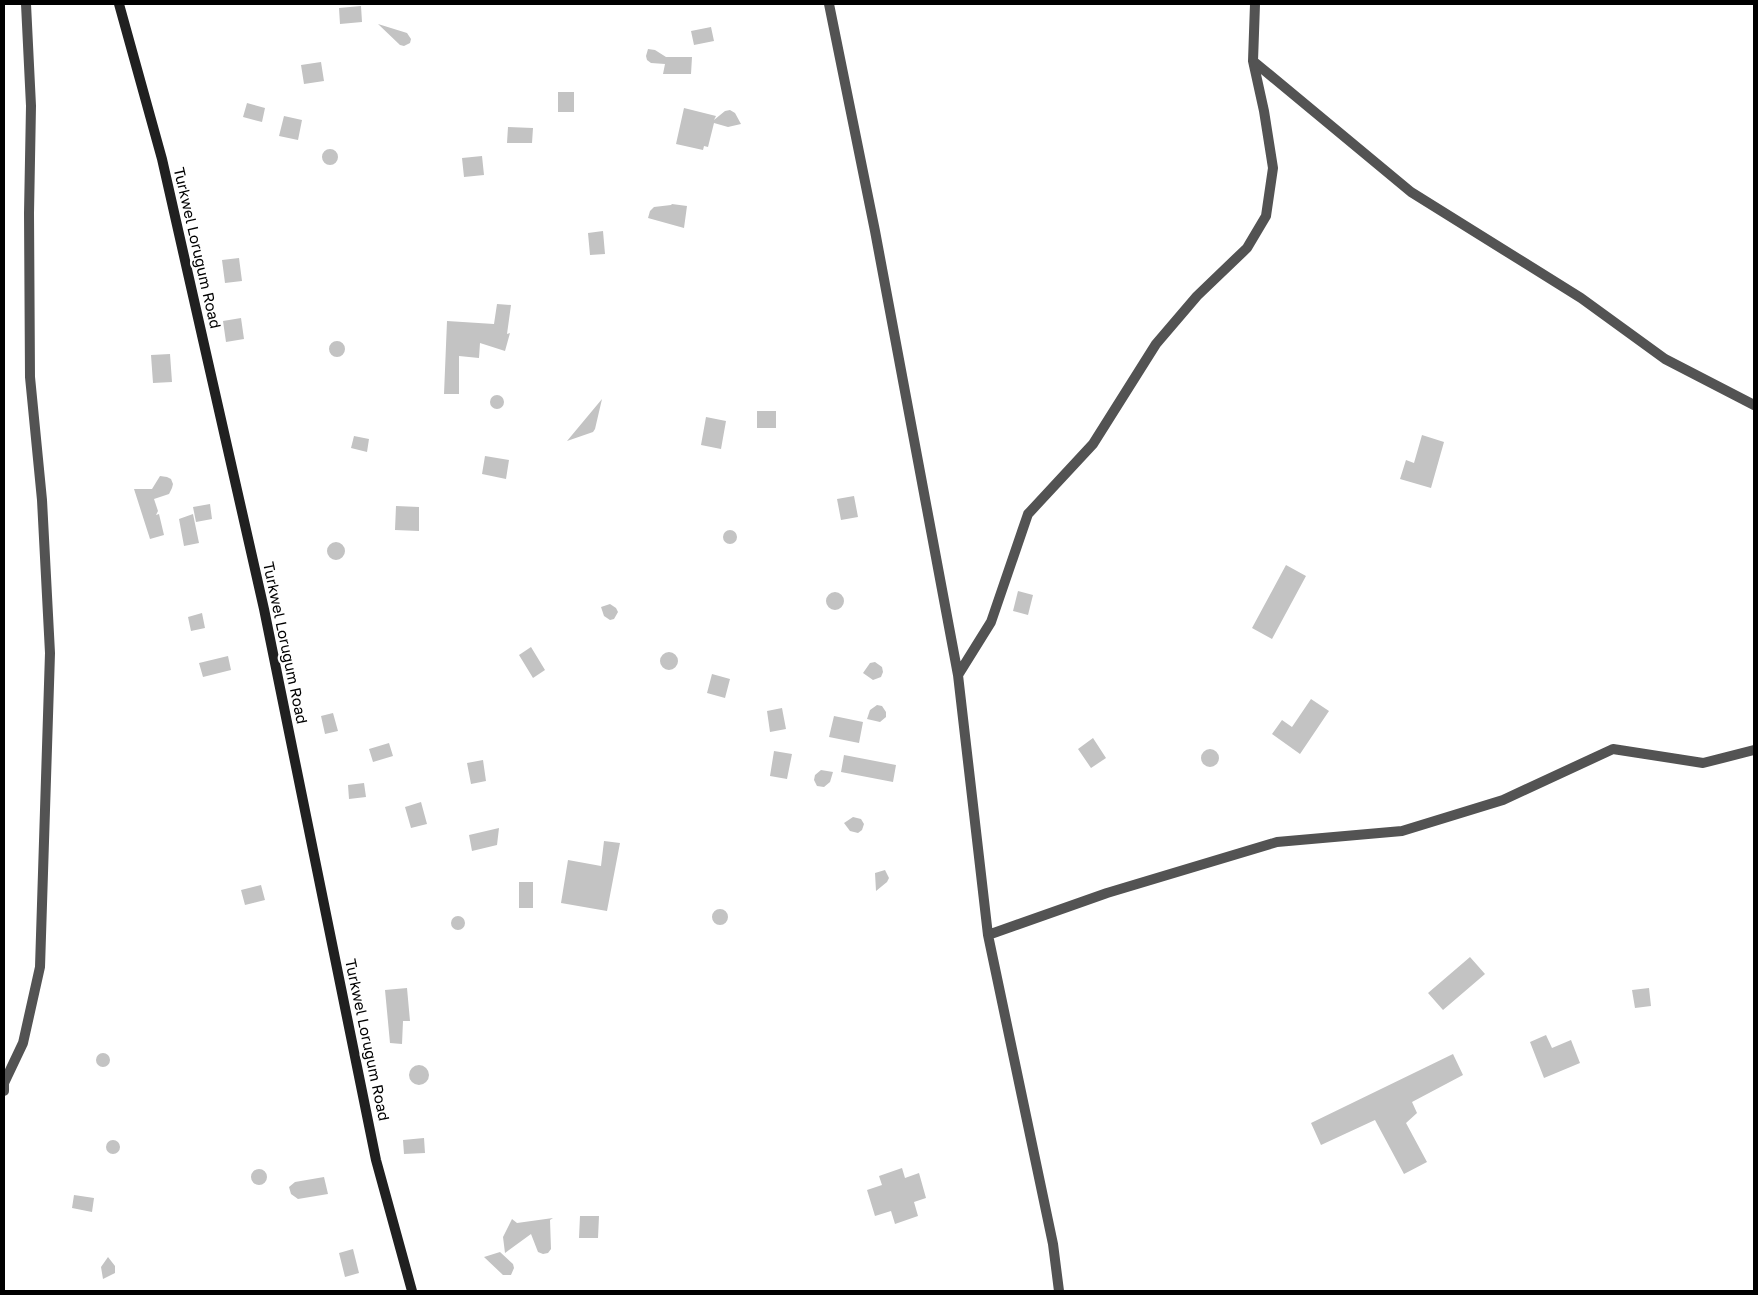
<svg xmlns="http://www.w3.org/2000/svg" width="1758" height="1295" font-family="'Golos Text',sans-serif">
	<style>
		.building { fill: #c3c3c3 }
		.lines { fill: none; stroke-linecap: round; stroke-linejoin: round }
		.street { stroke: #535353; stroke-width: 10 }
		.secondary { stroke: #202020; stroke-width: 10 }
		.labels { text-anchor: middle; stroke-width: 4.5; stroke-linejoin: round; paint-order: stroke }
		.street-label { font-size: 15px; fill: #000; stroke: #fff }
	</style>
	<rect width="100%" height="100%" fill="#fff"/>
	<path class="building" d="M 361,6 L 362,22 L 340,24 L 339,8 Z
		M 378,24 L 407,33 L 411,39 L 410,43 L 404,46 L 400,45 Z
		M 711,27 L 714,41 L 694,45 L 691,31 Z
		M 648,49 L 655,50 L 666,57 L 692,57 L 691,74 L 663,74 L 665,64 L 651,63 L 647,60 L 646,56 Z
		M 321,62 L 324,81 L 304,84 L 301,65 Z
		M 558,92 L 574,92 L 574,112 L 558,112 Z
		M 247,103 L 265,108 L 262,122 L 243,117 Z
		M 684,108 L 716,116 L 714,120 L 725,111 L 730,110 L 735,113 L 741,124 L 728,127 L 714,123 L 708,147 L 704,146 L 703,150 L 676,144 Z
		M 284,116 L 302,120 L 298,140 L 279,136 Z
		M 508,127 L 533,128 L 532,143 L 507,143 Z
		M322 157a8 8 0 1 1 16 0a8 8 0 1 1-16 0Z
		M 482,156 L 484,175 L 464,177 L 462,158 Z
		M 672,204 L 687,206 L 684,228 L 648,218 L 650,211 L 654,207 L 671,205 Z
		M 603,231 L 605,254 L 590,255 L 588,233 Z
		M 239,258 L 242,281 L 225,283 L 222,260 Z
		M 497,304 L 511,305 L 507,334 L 510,333 L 505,351 L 480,343 L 479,358 L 459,356 L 459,394 L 444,394 L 447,321 L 494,324 Z
		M 241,318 L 244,339 L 226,342 L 223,321 Z
		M329 349a8 8 0 1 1 16 0a8 8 0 1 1-16 0Z
		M 170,354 L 172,382 L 153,383 L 151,355 Z
		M490 402a7 7 0 1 1 14 0a7 7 0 1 1-14 0Z
		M 602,399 L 595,429 L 593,432 L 567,441 Z
		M 757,411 L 776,411 L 776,428 L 757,428 Z
		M 706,417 L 726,421 L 721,449 L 701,445 Z
		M 1422,435 L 1444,442 L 1431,488 L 1400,479 L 1406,460 L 1414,463 Z
		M 354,436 L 369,439 L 367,452 L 351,448 Z
		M 485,456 L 509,460 L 506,479 L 482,474 Z
		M 160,476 L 167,477 L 171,479 L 173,484 L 172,488 L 169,494 L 154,499 L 158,511 L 156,515 L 159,514 L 164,535 L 150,539 L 134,489 L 152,489 Z
		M 854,496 L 858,517 L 841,520 L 837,499 Z
		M 210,504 L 212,519 L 196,522 L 193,507 Z
		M 396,506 L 419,507 L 419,531 L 395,530 Z
		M 193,514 L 199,543 L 184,546 L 179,519 Z
		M723 537a7 7 0 1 1 14 0a7 7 0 1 1-14 0Z
		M327 551a9 9 0 1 1 18 0a9 9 0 1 1-18 0Z
		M 1286,565 L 1306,576 L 1272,639 L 1252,628 Z
		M 1018,591 L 1033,595 L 1028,615 L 1013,611 Z
		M826 601a9 9 0 1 1 18 0a9 9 0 1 1-18 0Z
		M 610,604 L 616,608 L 618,612 L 614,619 L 610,620 L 604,616 L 601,607 Z
		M 202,613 L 205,628 L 191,631 L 188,617 Z
		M 531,647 L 545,670 L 533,678 L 519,655 Z
		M660 661a9 9 0 1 1 18 0a9 9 0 1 1-18 0Z
		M 228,656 L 231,670 L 203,677 L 199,663 Z
		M 875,662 L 882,667 L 883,672 L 881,677 L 873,680 L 863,673 L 870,663 Z
		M 712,674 L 730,679 L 725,698 L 707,693 Z
		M 1311,699 L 1329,711 L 1300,754 L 1272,734 L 1282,720 L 1292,727 Z
		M 877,705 L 882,706 L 886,712 L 886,717 L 880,722 L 867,719 L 870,710 Z
		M 782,708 L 786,729 L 770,732 L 767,711 Z
		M 333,713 L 338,731 L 325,734 L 321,716 Z
		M 834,716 L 863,722 L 859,743 L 829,737 Z
		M 1093,738 L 1106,758 L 1091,768 L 1078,749 Z
		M 389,743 L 393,756 L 373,762 L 369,749 Z
		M1201 758a9 9 0 1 1 18 0a9 9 0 1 1-18 0Z
		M 774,751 L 792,754 L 787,779 L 770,776 Z
		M 844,755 L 896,765 L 893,782 L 841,772 Z
		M 483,760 L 486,781 L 471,784 L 467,763 Z
		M 821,770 L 833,772 L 830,782 L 824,787 L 817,786 L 814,780 L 815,775 Z
		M 364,783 L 366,797 L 349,799 L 348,785 Z
		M 421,802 L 427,824 L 411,828 L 405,807 Z
		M 853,817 L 861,819 L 864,824 L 862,830 L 858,833 L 850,831 L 844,823 Z
		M 499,828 L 497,845 L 472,851 L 469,835 Z
		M 604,841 L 620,843 L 607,911 L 561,903 L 568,860 L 601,866 Z
		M 885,870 L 889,878 L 887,882 L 876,891 L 875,873 Z
		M 519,882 L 533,882 L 533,908 L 519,908 Z
		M 261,885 L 265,900 L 245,905 L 241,890 Z
		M712 917a8 8 0 1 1 16 0a8 8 0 1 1-16 0Z
		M451 923a7 7 0 1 1 14 0a7 7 0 1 1-14 0Z
		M 1470,957 L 1485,974 L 1443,1010 L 1428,993 Z
		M 407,988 L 410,1021 L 403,1021 L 402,1044 L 390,1043 L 385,990 Z
		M 1649,988 L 1651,1006 L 1635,1008 L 1632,990 Z
		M 1546,1035 L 1552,1048 L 1571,1040 L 1580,1063 L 1544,1078 L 1530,1042 Z
		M96 1060a7 7 0 1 1 14 0a7 7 0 1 1-14 0Z
		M 1453,1054 L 1463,1075 L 1412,1102 L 1417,1113 L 1406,1123 L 1427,1162 L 1404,1174 L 1375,1120 L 1321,1145 L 1311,1123 Z
		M409 1075a10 10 0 1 1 20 0a10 10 0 1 1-20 0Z
		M 424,1138 L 425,1153 L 404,1154 L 403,1140 Z
		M106 1147a7 7 0 1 1 14 0a7 7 0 1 1-14 0Z
		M 902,1168 L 905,1178 L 919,1173 L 926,1198 L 914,1202 L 918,1216 L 895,1224 L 891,1211 L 875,1216 L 867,1190 L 882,1185 L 879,1176 Z
		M251 1177a8 8 0 1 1 16 0a8 8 0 1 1-16 0Z
		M 324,1177 L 328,1194 L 298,1199 L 291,1194 L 289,1187 L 295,1182 Z
		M 74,1195 L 94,1198 L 92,1212 L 72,1208 Z
		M 580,1216 L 599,1216 L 598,1238 L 579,1238 Z
		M 553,1218 L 550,1220 L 551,1249 L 548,1253 L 543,1254 L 538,1252 L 531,1234 L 505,1253 L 503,1237 L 512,1219 L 517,1223 Z
		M 353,1249 L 359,1273 L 345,1277 L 339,1253 Z
		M 500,1252 L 513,1264 L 514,1268 L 511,1275 L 503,1275 L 484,1257 Z
		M 108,1257 L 115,1266 L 115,1273 L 103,1279 L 101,1267 Z"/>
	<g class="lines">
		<path class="street" d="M 829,4 L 875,231 L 958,675 L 988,935 L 1053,1244 L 1059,1291
			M 1253,61 L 1411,192 L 1581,298 L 1665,359 L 1754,405
			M 958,675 L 991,622 L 1028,514 L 1093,444 L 1156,344 L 1197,296 L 1247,248 L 1266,216 L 1273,168 L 1264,111 L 1253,61 L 1255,4
			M 988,935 L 1107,893 L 1277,842 L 1402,831 L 1503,800 L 1613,749 L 1703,763 L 1754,750
			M 4,1091 L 4,1083 L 23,1043 L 40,967 L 50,653 L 42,500 L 30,377 L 29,213 L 31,106 L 26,4"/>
		<path class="secondary" d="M 119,4 L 162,159 L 264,609 L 376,1160 L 412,1291"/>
	</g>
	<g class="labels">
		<g class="street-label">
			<text transform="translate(197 248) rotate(77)" y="5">Turkwel Lorugum Road</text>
			<text transform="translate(285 643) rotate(78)" y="5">Turkwel Lorugum Road</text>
			<text transform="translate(367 1040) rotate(78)" y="5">Turkwel Lorugum Road</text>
		</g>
	</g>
	<rect width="1758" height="1295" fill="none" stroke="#000000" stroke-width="10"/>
</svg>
